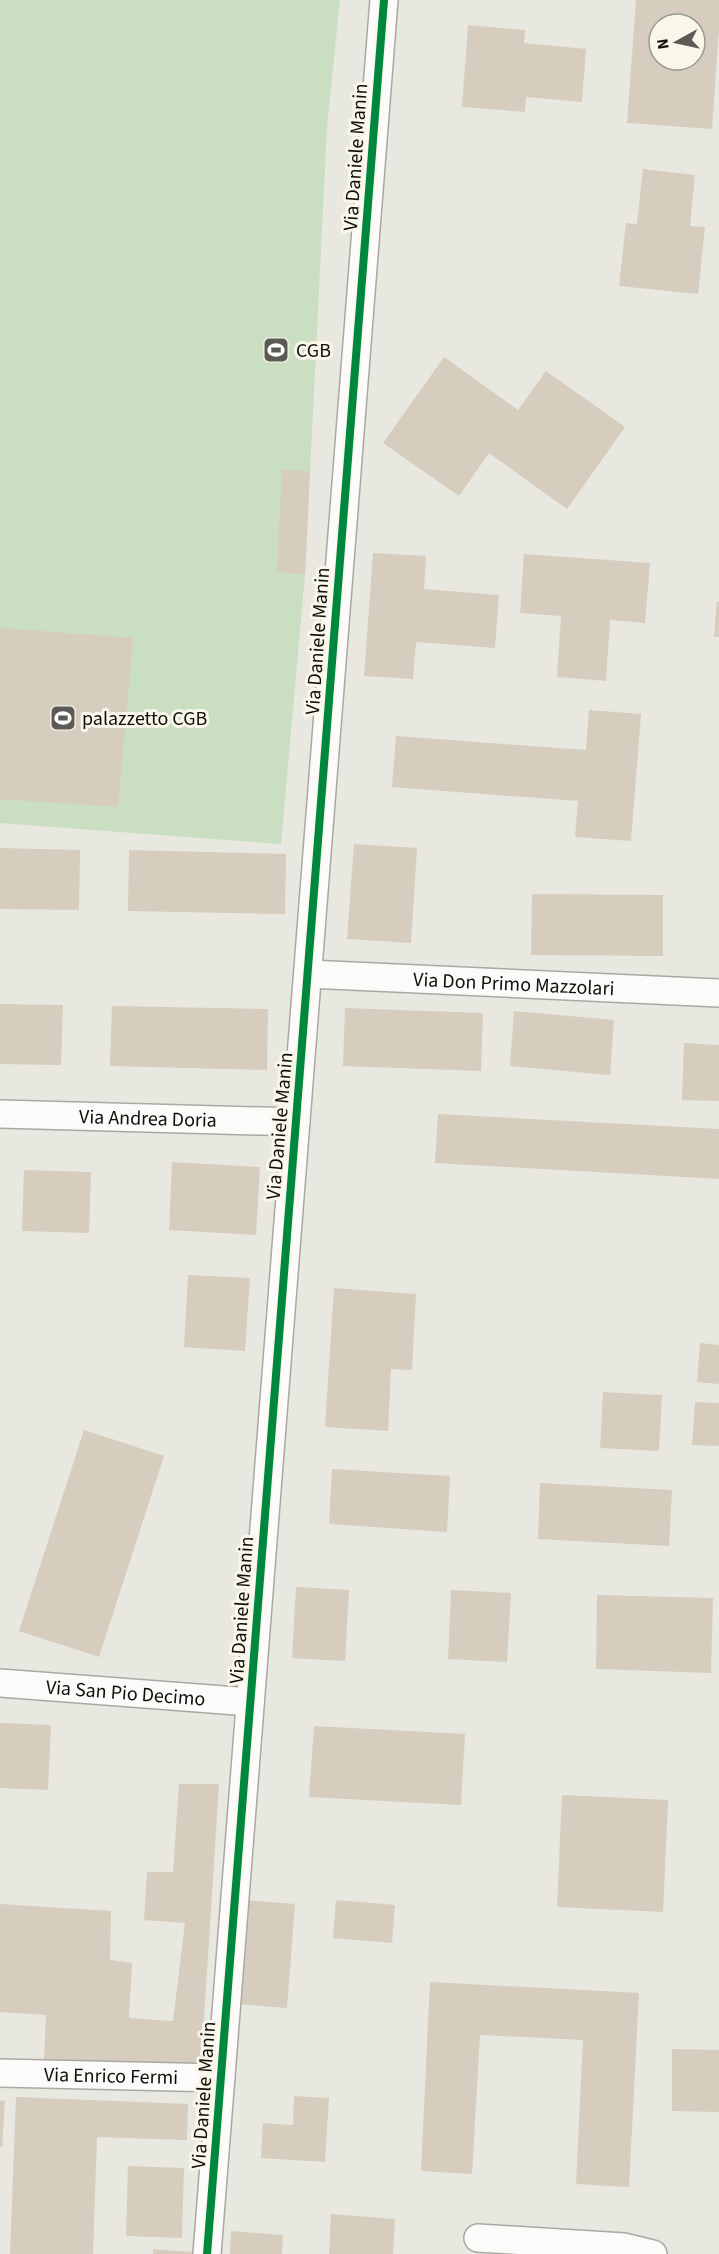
<svg xmlns="http://www.w3.org/2000/svg" width="719" height="2254" font-family="'Source Sans 3',sans-serif">
	<style>
		.green { fill: #cadec1 }
		.building { fill: #d6cdbe; fill-rule: evenodd }
		.lines { fill: none; stroke-linecap: round; stroke-linejoin: round }
		.minor-casing { stroke: #a9a8a3; stroke-width: 30 }
		.minor { stroke: #fcfbfa; stroke-width: 27 }
		.cycleway-casing { stroke: #f9f6ea; stroke-width: 11 }
		.cycleway { stroke: #00873e; stroke-width: 8 }
		.labels { text-anchor: middle; stroke-width: 6; stroke-linejoin: round; paint-order: stroke }
		.street-label { font-size: 20px; fill: #0f0e0a; stroke: #f9f6ea }
		.poi-label { font-size: 20px; fill: #0f0e0a; stroke: #f9f6ea; text-anchor: start }
	</style>
	<rect width="100%" height="100%" fill="#e8e7e0"/>
	<path class="green" d="M 0,0 L 340,0 L 327,127 L 305,574 L 281,844 L 0,823 Z"/>
	<path class="building" d="M 636,0 L 719,0 L 719,28 L 712,129 L 627,123 ZM 659,24 L 695,24 L 695,60 L 659,60 Z
		M 468,25 L 525,30 L 524,43 L 586,49 L 582,102 L 526,97 L 525,112 L 462,107 Z
		M 643,169 L 695,175 L 690,226 L 705,227 L 698,294 L 619,286 L 626,223 L 637,224 Z
		M 444,357 L 518,410 L 546,371 L 625,427 L 567,509 L 489,453 L 459,496 L 383,443 Z
		M 282,470 L 310,471 L 305,574 L 277,572 Z
		M 373,553 L 426,556 L 424,589 L 499,595 L 495,648 L 416,642 L 413,679 L 364,676 Z
		M 524,554 L 650,563 L 645,623 L 610,620 L 606,681 L 557,677 L 561,616 L 520,613 Z
		M 717,601 L 719,602 L 719,637 L 714,637 Z
		M 0,628 L 133,638 L 118,807 L 0,799 Z
		M 589,710 L 641,714 L 631,841 L 575,837 L 578,801 L 392,787 L 396,736 L 586,750 Z
		M 354,844 L 417,848 L 411,943 L 347,939 Z
		M 0,848 L 80,850 L 79,910 L 0,909 Z
		M 129,850 L 286,854 L 285,914 L 128,911 Z
		M 532,894 L 663,895 L 663,956 L 531,955 Z
		M 0,1004 L 63,1005 L 61,1065 L 0,1064 Z
		M 112,1006 L 268,1009 L 267,1070 L 110,1066 Z
		M 345,1008 L 483,1013 L 481,1071 L 343,1066 Z
		M 514,1011 L 614,1020 L 610,1075 L 510,1066 Z
		M 684,1043 L 719,1045 L 719,1101 L 682,1100 Z
		M 438,1114 L 719,1129 L 719,1179 L 435,1163 Z
		M 172,1162 L 260,1167 L 256,1235 L 169,1230 Z
		M 24,1170 L 91,1172 L 89,1233 L 22,1231 Z
		M 188,1275 L 250,1278 L 245,1351 L 184,1347 Z
		M 334,1288 L 416,1294 L 412,1370 L 391,1369 L 388,1431 L 325,1427 Z
		M 700,1343 L 719,1345 L 719,1384 L 697,1382 Z
		M 603,1392 L 662,1395 L 659,1451 L 600,1448 Z
		M 695,1402 L 719,1403 L 719,1446 L 692,1445 Z
		M 84,1430 L 164,1456 L 99,1657 L 19,1631 Z
		M 332,1469 L 450,1476 L 447,1532 L 329,1524 Z
		M 540,1483 L 672,1490 L 669,1546 L 538,1539 Z
		M 296,1587 L 349,1590 L 345,1661 L 292,1658 Z
		M 451,1590 L 511,1593 L 507,1662 L 448,1659 Z
		M 597,1595 L 713,1598 L 711,1673 L 596,1669 Z
		M 0,1723 L 51,1725 L 48,1790 L 0,1788 Z
		M 314,1726 L 465,1734 L 461,1805 L 309,1797 Z
		M 179,1784 L 219,1784 L 201,2065 L 44,2060 L 46,2015 L 0,2012 L 0,1904 L 111,1911 L 110,1960 L 132,1963 L 129,2018 L 173,2021 L 185,1923 L 144,1920 L 147,1872 L 173,1872 Z
		M 562,1795 L 668,1800 L 663,1912 L 557,1907 Z
		M 243,1900 L 295,1904 L 287,2008 L 235,2004 Z
		M 336,1900 L 395,1905 L 392,1943 L 333,1938 Z
		M 430,1982 L 639,1993 L 629,2187 L 576,2184 L 583,2040 L 480,2035 L 472,2174 L 421,2171 Z
		M 672,2049 L 719,2050 L 719,2112 L 672,2111 Z
		M 294,2096 L 329,2098 L 325,2162 L 261,2158 L 263,2123 L 293,2125 Z
		M 16,2097 L 188,2104 L 187,2140 L 97,2137 L 93,2254 L 10,2254 Z
		M 5,2100 L 2,2147 L 0,2147 L 0,2101 Z
		M 128,2166 L 184,2168 L 182,2238 L 126,2236 Z
		M 331,2214 L 395,2219 L 393,2254 L 329,2254 Z
		M 231,2231 L 283,2235 L 282,2254 L 230,2254 Z
		M 153,2249 L 192,2252 L 192,2254 L 153,2254 Z"/>
	<g class="lines">
		<g class="minor-casing">
			<g id="minor">
				<path id="s1" d="M 308,974 L 719,993"/>
				<path id="s2" d="M 0,1114 L 296,1122"/>
				<path id="s3" d="M 0,1683 L 250,1702"/>
				<path id="s4" d="M 0,2073 L 221,2078"/>
				<path d="M 478,2238 L 624,2247 L 653,2254"/>
				<path d="M 207,2254 L 384,0"/>
			</g>
		</g>
		<use href="#minor" class="minor"/>
		<g class="cycleway-casing">
			<path id="cycleway" d="M 207,2254 L 384,0"/>
		</g>
		<use href="#cycleway" class="cycleway"/>
	</g>
	<defs>
		<g id="stadium-square" transform="scale(1.35)"><rect x="-9" y="-9" width="18" height="18" rx="4" fill="#5b5a55" stroke="#f9f6ea"/><path d="M0-5a6.5 5 0 1 0 0 10a6.5 5 0 1 0 0-10ZM-3.5-1.8h7v3.6h-7Z" fill="#fff"/></g>
	</defs>
	<g fill-rule="evenodd">
		<use href="#stadium-square" x="276" y="350"/>
		<use href="#stadium-square" x="63" y="718"/>
	</g>
	<g class="labels">
		<g class="street-label">
			<text transform="translate(355 157) rotate(-86)" y="7">Via Daniele Manin</text>
			<text transform="translate(317 641) rotate(-86)" y="7">Via Daniele Manin</text>
			<text dy="7" stroke="none"><textPath href="#s1" startOffset="206">Via Don Primo Mazzolari</textPath></text>
			<text dy="7" stroke="none"><textPath href="#s2" startOffset="148">Via Andrea Doria</textPath></text>
			<text transform="translate(279 1126) rotate(-85)" y="7">Via Daniele Manin</text>
			<text transform="translate(241 1610) rotate(-86)" y="7">Via Daniele Manin</text>
			<text dy="7" stroke="none"><textPath href="#s3" startOffset="126">Via San Pio Decimo</textPath></text>
			<text dy="7" stroke="none"><textPath href="#s4" startOffset="111">Via Enrico Fermi</textPath></text>
			<text transform="translate(203 2095) rotate(-86)" y="7">Via Daniele Manin</text>
		</g>
		<g class="poi-label">
			<text x="296" y="357">CGB</text>
			<text x="82" y="725">palazzetto CGB</text>
		</g>
	</g>
	<g transform="translate(677 42) rotate(262)"><circle r="28" fill="#f9f6ea" stroke="#9b9990" stroke-width="1.5"/>
	<path d="M0-4.5L10 22L0 15L-10 22Z" fill="#5b5a55"/>
	<text y="-9" font-size="16" font-weight="bold" text-anchor="middle" fill="#0f0e0a">N</text>
	</g>
</svg>
